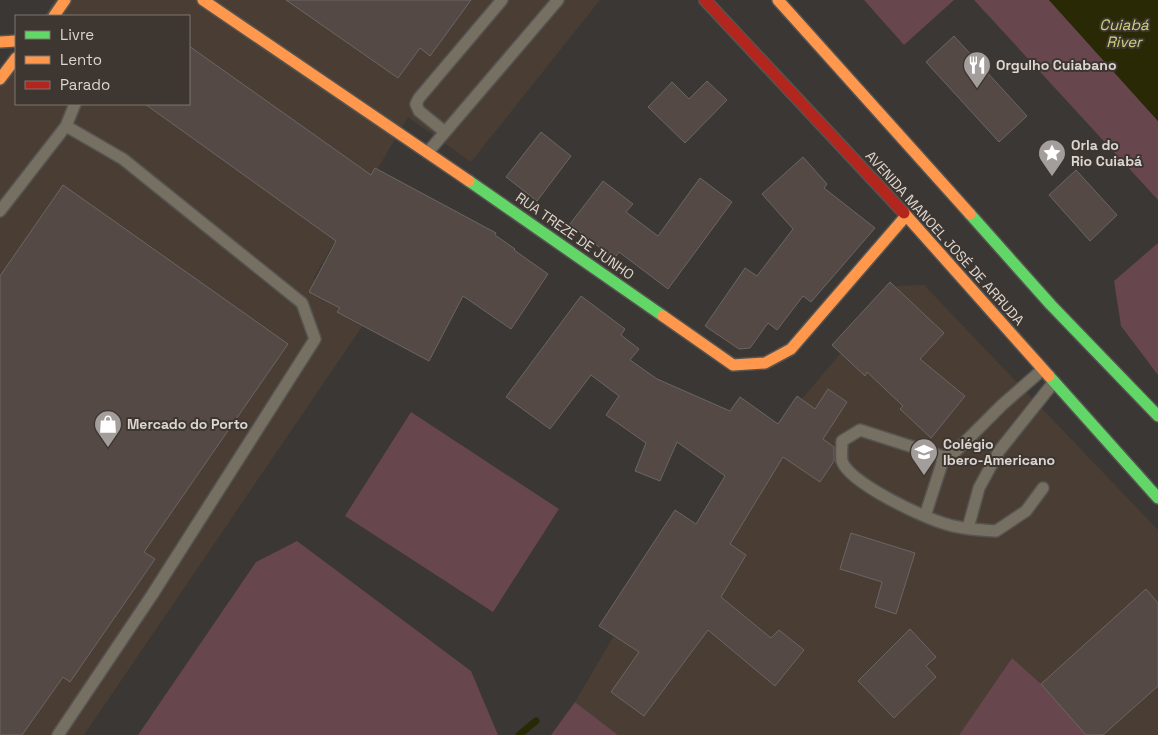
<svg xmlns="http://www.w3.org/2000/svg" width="1158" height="735" font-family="'Space Grotesk',sans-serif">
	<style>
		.built { fill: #4a3e34 }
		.green { fill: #67464d }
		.water { fill: #292a05 }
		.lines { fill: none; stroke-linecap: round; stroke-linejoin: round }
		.stream { stroke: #292a05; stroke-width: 7 }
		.building { fill: #554945; stroke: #6a6664 }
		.lane-casing { stroke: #565451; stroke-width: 14 }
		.fast-casing { stroke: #565451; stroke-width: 14 }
		.slow-casing { stroke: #565451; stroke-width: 14 }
		.jam-casing { stroke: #565451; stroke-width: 14 }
		.lane { stroke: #767063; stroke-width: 11 }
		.fast { stroke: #63d668; stroke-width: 11 }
		.slow { stroke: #ff974d; stroke-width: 11 }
		.jam { stroke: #b3261e; stroke-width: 11 }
		.labels { text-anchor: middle; stroke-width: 4; stroke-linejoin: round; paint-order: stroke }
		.poi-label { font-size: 14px; font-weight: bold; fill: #dcd6d2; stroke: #3e3630; text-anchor: start }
		.street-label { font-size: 14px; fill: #dcd6d2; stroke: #3e3630 }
		.water-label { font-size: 15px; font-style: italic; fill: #ccd27c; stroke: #3e3630 }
	</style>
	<rect width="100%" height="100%" fill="#3a3734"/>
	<path class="built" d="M 55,0 L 600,0 L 471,162 L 408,117 L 313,279 L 372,312 L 84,735 L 0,735 L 0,78 L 16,55 L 16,104 L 189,104 L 189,16 L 44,16 Z
		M 924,285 L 1158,530 L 1158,735 L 1098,735 L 1012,658 L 959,735 L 618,735 L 575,702 L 676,530 L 690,546 L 775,431 L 897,286 Z"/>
	<path class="green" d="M 864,0 L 954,0 L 904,45 Z
		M 974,0 L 1049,0 L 1158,121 L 1158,200 Z
		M 1158,243 L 1158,375 L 1121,326 L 1114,281 Z
		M 411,412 L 559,509 L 493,612 L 345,516 Z
		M 297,541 L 471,671 L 498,735 L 138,735 L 256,562 Z
		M 1012,658 L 1098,735 L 959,735 Z
		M 575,702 L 618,735 L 551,735 Z"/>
	<path class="water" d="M 1049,0 L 1158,0 L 1158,121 Z"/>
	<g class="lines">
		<path class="stream" d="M 519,735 L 536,721"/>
	</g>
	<path class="building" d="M 286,0 L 471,0 L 430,56 L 420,48 L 398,78 Z
		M 954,36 L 1027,116 L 999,142 L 926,62 Z
		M 189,46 L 371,175 L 375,168 L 496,233 L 495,235 L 515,249 L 514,250 L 548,274 L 511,329 L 463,296 L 429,361 L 337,312 L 340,308 L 309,292 L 336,241 L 145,104 L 189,104 Z
		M 707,81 L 727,100 L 685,143 L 648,107 L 672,82 L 689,99 Z
		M 541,132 L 571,156 L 537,201 L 506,177 Z
		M 803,157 L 827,184 L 824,188 L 875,228 L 811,302 L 803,296 L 777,330 L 768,323 L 750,348 L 739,349 L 705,326 L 745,268 L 757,276 L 793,229 L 762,194 Z
		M 1076,170 L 1117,215 L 1090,241 L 1049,195 Z
		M 700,178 L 732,202 L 668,289 L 619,252 L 614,259 L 570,224 L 603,181 L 633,204 L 626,212 L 658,236 Z
		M 63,185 L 288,344 L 144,552 L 155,559 L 70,682 L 63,677 L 22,735 L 0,735 L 0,276 Z
		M 890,282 L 944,333 L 920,359 L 965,396 L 931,438 L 900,409 L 903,406 L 867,372 L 865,376 L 832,345 Z
		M 581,296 L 625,329 L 621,335 L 639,349 L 630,360 L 657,379 L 730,411 L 740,397 L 778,424 L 797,396 L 815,409 L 828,389 L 847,402 L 823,439 L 834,447 L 834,461 L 820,482 L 783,457 L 730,544 L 746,555 L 721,597 L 771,638 L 779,630 L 804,650 L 775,686 L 708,630 L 644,716 L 611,692 L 639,652 L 599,626 L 675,510 L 696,524 L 725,476 L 677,442 L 660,481 L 635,471 L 646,443 L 606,415 L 619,396 L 591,375 L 550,429 L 506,397 Z
		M 851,533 L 915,553 L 896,614 L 875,607 L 882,582 L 840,569 Z
		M 1146,589 L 1158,603 L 1158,686 L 1103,735 L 1086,735 L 1041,684 Z
		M 910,629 L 936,657 L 926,666 L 936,677 L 894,718 L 858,681 Z"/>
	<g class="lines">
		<g class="lane-casing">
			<path id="lane" d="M 445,132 L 419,111 L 416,104 L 419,98 L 502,0
				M 428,152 L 558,0
				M 0,211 L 66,126 L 75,104
				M 1042,370 L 1002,405 L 955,452 L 944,457 L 860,430 L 842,441 C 842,447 841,456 842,461 C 849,483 924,518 946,524 C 962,529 979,530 996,531 L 1026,511 L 1043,488
				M 925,516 L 944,457
				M 968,528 L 979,488 L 999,451 L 1054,382
				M 58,735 L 152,595 L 315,339 L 302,303 L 123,159 L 66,126"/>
		</g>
		<g class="fast-casing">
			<path id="fast" d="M 469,181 L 663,316
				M 970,214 L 1051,305 L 1158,416
				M 1049,376 L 1158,498"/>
		</g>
		<g class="slow-casing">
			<path id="slow" d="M 203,0 L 469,181
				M 778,0 L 970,214
				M 54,16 L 65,0
				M 0,42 L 16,41
				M 0,79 L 16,58
				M 904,213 L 1049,376
				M 663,316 L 733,365 L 765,363 L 791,349 L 905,217"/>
		</g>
		<g class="jam-casing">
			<path id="jam" d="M 705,0 L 904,213"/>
		</g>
		<use href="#lane" class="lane"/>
		<use href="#fast" class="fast"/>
		<use href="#slow" class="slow"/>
		<use href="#jam" class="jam"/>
	</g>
	<defs>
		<g id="restaurant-pin" transform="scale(1.4375)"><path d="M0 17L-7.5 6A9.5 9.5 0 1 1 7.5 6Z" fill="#a39e9b" stroke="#3e3630"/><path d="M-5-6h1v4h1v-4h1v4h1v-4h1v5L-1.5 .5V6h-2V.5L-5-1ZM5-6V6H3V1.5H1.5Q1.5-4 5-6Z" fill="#fff"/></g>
		<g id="sight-pin" transform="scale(1.4375)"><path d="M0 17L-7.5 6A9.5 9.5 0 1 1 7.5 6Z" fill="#a39e9b" stroke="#3e3630"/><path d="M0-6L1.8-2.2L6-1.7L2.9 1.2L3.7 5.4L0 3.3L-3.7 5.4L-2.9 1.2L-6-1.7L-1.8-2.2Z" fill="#fff"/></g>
		<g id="shop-pin" transform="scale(1.4375)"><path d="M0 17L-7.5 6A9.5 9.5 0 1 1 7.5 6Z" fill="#a39e9b" stroke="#3e3630"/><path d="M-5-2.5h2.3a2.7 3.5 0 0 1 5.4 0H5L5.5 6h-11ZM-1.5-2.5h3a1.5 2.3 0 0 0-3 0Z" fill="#fff"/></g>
		<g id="school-pin" transform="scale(1.4375)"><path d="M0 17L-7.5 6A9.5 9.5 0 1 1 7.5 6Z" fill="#a39e9b" stroke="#3e3630"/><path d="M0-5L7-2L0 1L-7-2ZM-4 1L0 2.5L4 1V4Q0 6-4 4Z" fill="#fff"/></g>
	</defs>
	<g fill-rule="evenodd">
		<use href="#restaurant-pin" x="977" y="65"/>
		<use href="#sight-pin" x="1052" y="153"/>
		<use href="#shop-pin" x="108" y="424"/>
		<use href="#school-pin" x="924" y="452"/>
	</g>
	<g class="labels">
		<g class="poi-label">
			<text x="996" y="70">Orgulho Cuiabano</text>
			<text x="1071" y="150">Orla do<tspan x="1071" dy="16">Rio Cuiabá</tspan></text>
			<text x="127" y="429">Mercado do Porto</text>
			<text x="943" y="449">Colégio<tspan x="943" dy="16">Ibero-Americano</tspan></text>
		</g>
		<g class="street-label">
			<text transform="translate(575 236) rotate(35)" y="5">RUA TREZE DE JUNHO</text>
			<text transform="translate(945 238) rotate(48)" y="5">AVENIDA MANOEL JOSÉ DE ARRUDA</text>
		</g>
		<g class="water-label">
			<text x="1124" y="30">Cuiabá<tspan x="1124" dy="17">River</tspan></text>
		</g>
	</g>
	<rect x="15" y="15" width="175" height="90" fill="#3e3630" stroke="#7d7671"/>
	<rect x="25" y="31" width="25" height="8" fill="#63d668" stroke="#7d7671"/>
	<text x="60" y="40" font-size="15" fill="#dcd6d2">Livre</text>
	<rect x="25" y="56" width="25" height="8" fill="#ff974d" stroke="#7d7671"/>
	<text x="60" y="65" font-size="15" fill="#dcd6d2">Lento</text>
	<rect x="25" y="81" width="25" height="8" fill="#b3261e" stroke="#7d7671"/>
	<text x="60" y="90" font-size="15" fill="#dcd6d2">Parado</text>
</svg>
